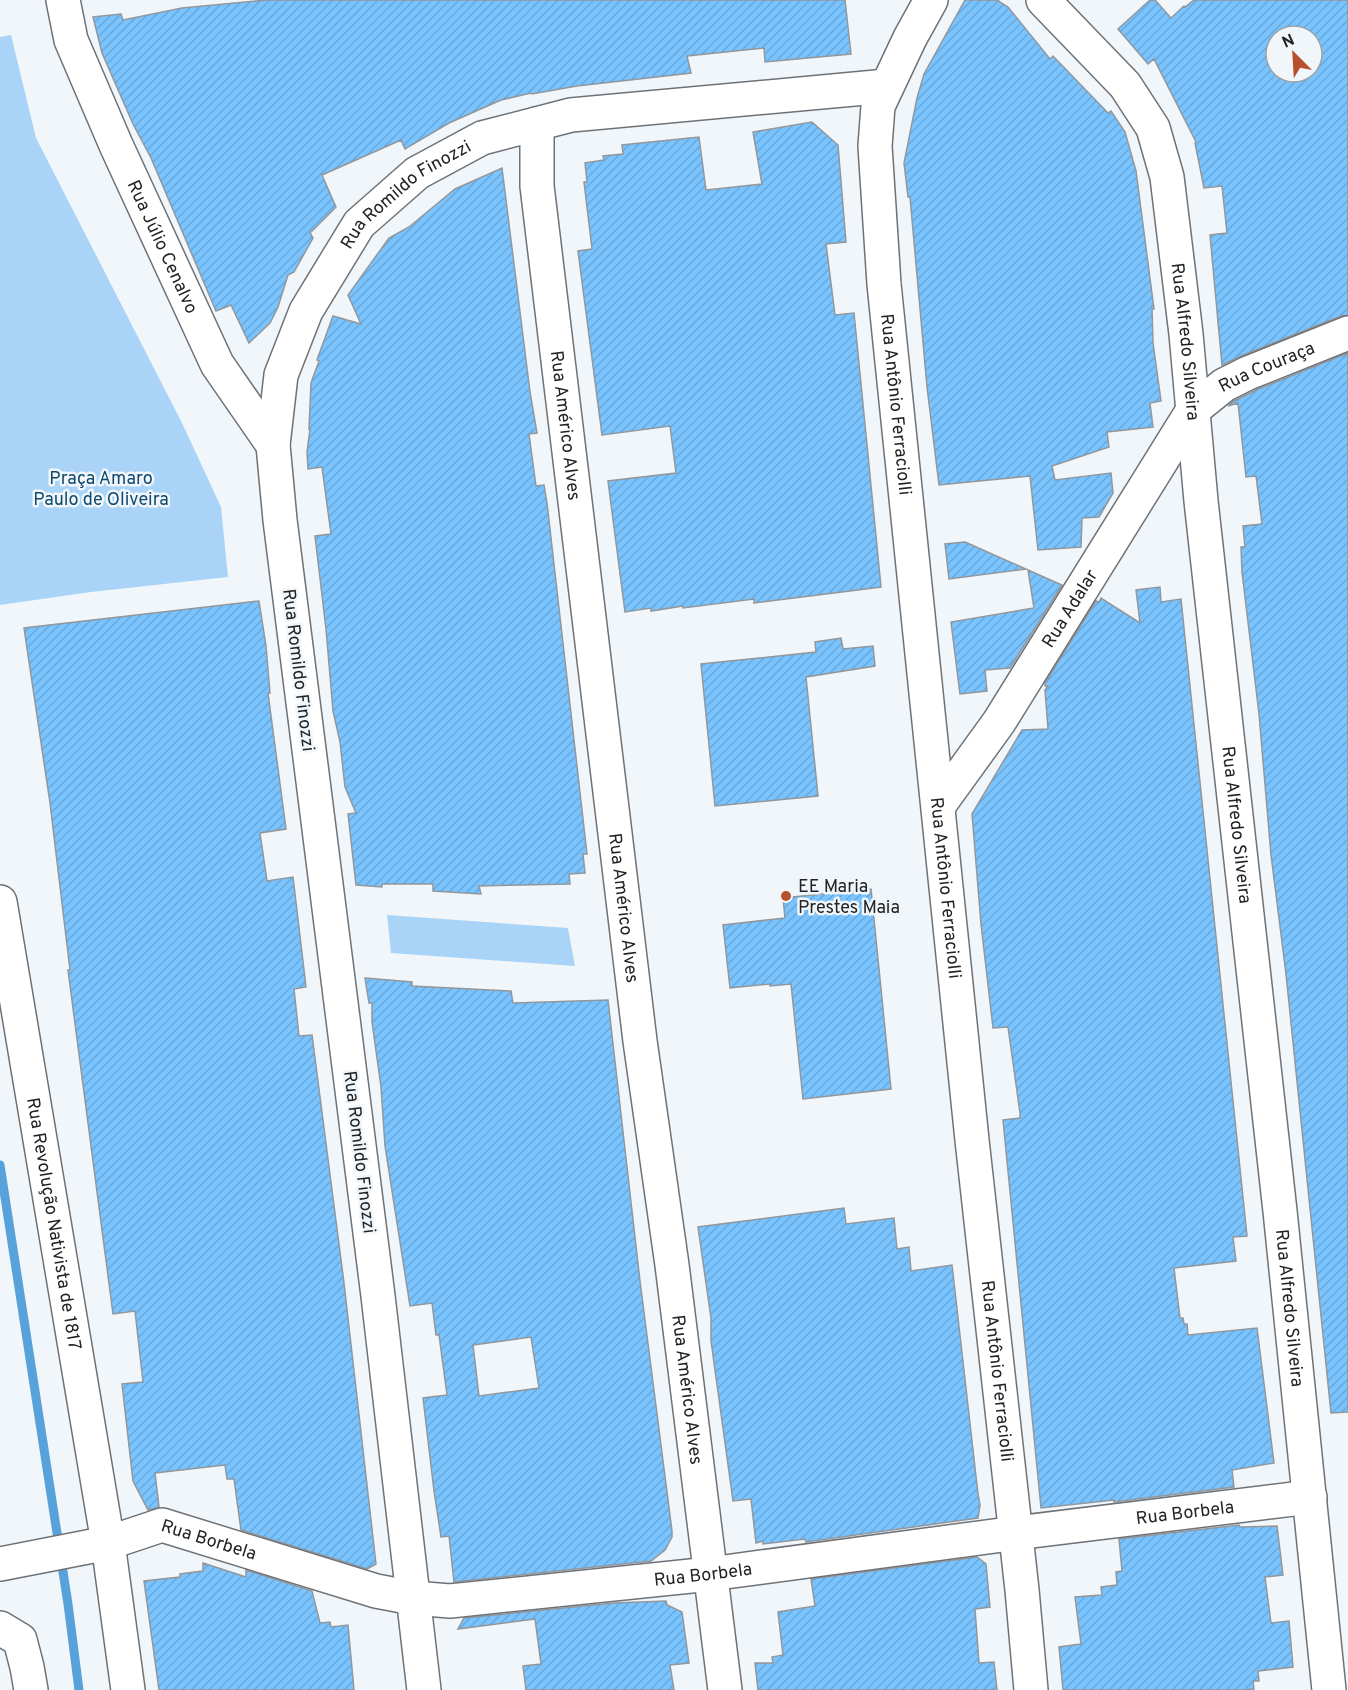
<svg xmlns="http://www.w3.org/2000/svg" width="1348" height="1690" font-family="Overpass,sans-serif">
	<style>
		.park { fill: #aad4f7 }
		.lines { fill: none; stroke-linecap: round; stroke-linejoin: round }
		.stream { stroke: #57a2da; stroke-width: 9 }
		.building { fill: url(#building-hatch); stroke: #92979c; stroke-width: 1.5; fill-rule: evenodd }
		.minor-casing { stroke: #6e7277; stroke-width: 36 }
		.minor { stroke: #fff; stroke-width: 33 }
		.poi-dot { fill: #b74f2b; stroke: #f0f6fa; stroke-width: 2 }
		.labels { text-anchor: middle; stroke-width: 5; stroke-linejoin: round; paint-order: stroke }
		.street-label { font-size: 18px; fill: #212324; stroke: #f0f6fa }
		.park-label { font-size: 18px; fill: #10496e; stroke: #f0f6fa }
		.poi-label { font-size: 18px; fill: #212324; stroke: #f0f6fa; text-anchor: start }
	</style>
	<defs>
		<pattern id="building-hatch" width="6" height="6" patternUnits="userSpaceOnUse" patternTransform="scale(1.5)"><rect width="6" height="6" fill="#79c4fe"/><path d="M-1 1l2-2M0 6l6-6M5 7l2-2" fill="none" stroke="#68a8da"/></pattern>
	</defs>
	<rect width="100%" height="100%" fill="#f0f6fa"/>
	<path class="park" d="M 11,35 L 36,138 L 182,423 L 221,507 L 228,577 L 91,592 L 0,605 L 0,37 Z
		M 387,915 L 568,928 L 575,966 L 391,953 Z"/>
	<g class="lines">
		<path class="stream" d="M 0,1165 L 68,1604 L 79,1690"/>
	</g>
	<path class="building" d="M 266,0 L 845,0 L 851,54 L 765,62 L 764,48 L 687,56 L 691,73 L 577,86 L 532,94 L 531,93 L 501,100 L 449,123 L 405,149 L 401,140 L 322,175 L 336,207 L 310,233 L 313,238 L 294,272 L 288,275 L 278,307 L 270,323 L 249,343 L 231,305 L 216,311 L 151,158 L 133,124 L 102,53 L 93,17 L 121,14 L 123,20 L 182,8 Z
		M 965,0 L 997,0 L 1008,7 L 1050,59 L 1053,56 L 1108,113 L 1111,111 L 1125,132 L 1136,171 L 1154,309 L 1152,309 L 1153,343 L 1161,401 L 1150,403 L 1153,427 L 1107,432 L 1109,447 L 1052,466 L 1055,480 L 1111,473 L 1113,493 L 1099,517 L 1082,518 L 1081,547 L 1038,550 L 1030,476 L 939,485 L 927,387 L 910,197 L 908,197 L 904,163 L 917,98 L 924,74 Z
		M 1150,0 L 1155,0 L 1171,18 L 1184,6 L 1185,7 L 1194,0 L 1348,0 L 1348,315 L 1341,316 L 1241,356 L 1222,365 L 1210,235 L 1227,233 L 1222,186 L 1204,188 L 1195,143 L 1196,142 L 1154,59 L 1148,64 L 1118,29 ZM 1276,36 L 1312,36 L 1312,72 L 1276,72 Z
		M 812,122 L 838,145 L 846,242 L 826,244 L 835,315 L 854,313 L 881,587 L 754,603 L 754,599 L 683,608 L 683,606 L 651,611 L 651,608 L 625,612 L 608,481 L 676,473 L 670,426 L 602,435 L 578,251 L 592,249 L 584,182 L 587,182 L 585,163 L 604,160 L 603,156 L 623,154 L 622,145 L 699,137 L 706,190 L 762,184 L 753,132 Z
		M 502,168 L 530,392 L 537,433 L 529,434 L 536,486 L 544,485 L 547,503 L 587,854 L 583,854 L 585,873 L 569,874 L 570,884 L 479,886 L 481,894 L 433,891 L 433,884 L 382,884 L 382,887 L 356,885 L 348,814 L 356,813 L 345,787 L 340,742 L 333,711 L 326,629 L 315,536 L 331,534 L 322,467 L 308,469 L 307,452 L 310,429 L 309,429 L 311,383 L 319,361 L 317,360 L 333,316 L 361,324 L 348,295 L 389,238 L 409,227 L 455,189 Z
		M 1348,353 L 1348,1412 L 1331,1413 L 1286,974 L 1271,855 L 1259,714 L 1242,572 L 1241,547 L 1245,547 L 1243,526 L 1262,524 L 1256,476 L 1246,477 L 1238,403 L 1228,406 L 1234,401 L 1256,390 Z
		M 965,542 L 1026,569 L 949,579 L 945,544 Z
		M 1028,570 L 1062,585 L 1010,668 L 985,670 L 987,691 L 960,694 L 951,622 L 1034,608 Z
		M 1160,587 L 1161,602 L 1181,599 L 1247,1236 L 1233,1237 L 1236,1261 L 1174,1268 L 1180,1318 L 1183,1318 L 1184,1324 L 1187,1324 L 1188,1335 L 1257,1328 L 1274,1463 L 1232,1470 L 1234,1487 L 1114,1502 L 1114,1500 L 1041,1508 L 1003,1120 L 1020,1118 L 1020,1113 L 1008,1027 L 993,1028 L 981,924 L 972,814 L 1022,730 L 1048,729 L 1045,690 L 1048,686 L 1045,686 L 1045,683 L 1096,601 L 1099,602 L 1101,598 L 1140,623 L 1136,590 Z
		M 259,601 L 266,646 L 270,693 L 268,693 L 286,829 L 260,833 L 267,881 L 293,877 L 306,987 L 294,989 L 299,1036 L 312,1035 L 344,1283 L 376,1564 L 367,1569 L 241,1530 L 234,1479 L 227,1479 L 225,1465 L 155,1473 L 159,1507 L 148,1510 L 133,1481 L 122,1384 L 143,1382 L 135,1311 L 113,1314 L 68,970 L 70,970 L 50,803 L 24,628 Z
		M 841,638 L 843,649 L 873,646 L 875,666 L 806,677 L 818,796 L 715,806 L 701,664 L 816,652 L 815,642 Z
		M 871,889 L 891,1089 L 803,1099 L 791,984 L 770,986 L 770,984 L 730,988 L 723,925 L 785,918 L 783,898 Z
		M 365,978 L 412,982 L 412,986 L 511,991 L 513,1003 L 608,1000 L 640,1281 L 672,1531 L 672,1537 L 665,1550 L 651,1561 L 454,1582 L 449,1536 L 441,1537 L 434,1491 L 423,1398 L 447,1395 L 439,1335 L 436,1335 L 432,1303 L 410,1306 L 385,1146 L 381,1087 L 372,1022 L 372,1003 L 369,1003 ZM 531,1337 L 539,1388 L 479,1396 L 473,1345 Z
		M 844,1208 L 846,1224 L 894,1218 L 897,1249 L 909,1247 L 911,1271 L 952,1265 L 978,1494 L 980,1505 L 978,1518 L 806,1542 L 805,1539 L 763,1544 L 763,1541 L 756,1543 L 751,1499 L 733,1501 L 711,1341 L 711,1318 L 698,1227 Z
		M 1239,1525 L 1240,1527 L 1277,1526 L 1283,1575 L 1265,1577 L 1271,1623 L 1289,1621 L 1293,1667 L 1258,1671 L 1259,1681 L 1253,1681 L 1254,1689 L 1242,1690 L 1063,1690 L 1059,1647 L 1081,1644 L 1075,1597 L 1102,1595 L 1101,1587 L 1117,1585 L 1116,1572 L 1122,1571 L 1119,1539 Z
		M 977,1557 L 986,1564 L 990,1607 L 975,1609 L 979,1663 L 994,1662 L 997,1690 L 758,1690 L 755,1663 L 773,1663 L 772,1657 L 783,1655 L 778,1612 L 815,1606 L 811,1579 Z
		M 203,1563 L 246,1577 L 246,1570 L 312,1591 L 320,1623 L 330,1622 L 331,1627 L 348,1625 L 354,1690 L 159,1690 L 144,1581 L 180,1577 L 180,1574 L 203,1571 Z
		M 666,1601 L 667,1605 L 682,1612 L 689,1663 L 670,1665 L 674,1690 L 526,1690 L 523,1666 L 541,1664 L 535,1619 L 458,1629 L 464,1618 L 614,1603 Z"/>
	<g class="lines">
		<g class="minor-casing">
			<g id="minor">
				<path id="s1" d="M 63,0 L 71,40 L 116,145 L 217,364 L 273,445"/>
				<path id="s2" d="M 931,0 L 910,38 L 878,106 L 875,146 L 884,284 L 972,1140 L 1022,1590 L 1031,1690"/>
				<path id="s3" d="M 1043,0 L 1125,85 L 1153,128 L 1167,177 L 1186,334 L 1201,501 L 1280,1211 L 1329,1690"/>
				<path id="s4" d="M 537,124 L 537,186 L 640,1041 L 672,1265 L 725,1690"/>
				<path id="s5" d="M 939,805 L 999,722 L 1193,410 L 1224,385 L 1248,373 L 1348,333"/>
				<path id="s6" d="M 0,902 L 108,1543 L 128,1690"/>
				<path id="s7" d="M 0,1564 L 108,1543 L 162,1525 L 376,1591 L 413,1598 L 450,1601 L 710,1574 L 1016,1533 L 1310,1497"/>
				<path d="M 0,1628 L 20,1640 L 27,1667 L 31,1690"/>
				<path id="s8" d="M 424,1690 L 378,1296 L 280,520 L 273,445 L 281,375 L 306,311 L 359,224 L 417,173 L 482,138 L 571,115 L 887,86"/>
			</g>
		</g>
		<use href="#minor" class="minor"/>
	</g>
	<circle class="poi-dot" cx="786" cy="896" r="6"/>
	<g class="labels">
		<g class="street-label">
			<text dy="6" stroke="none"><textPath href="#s8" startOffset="1550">Rua Romildo Finozzi</textPath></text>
			<text dy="6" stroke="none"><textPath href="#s1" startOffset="267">Rua Júlio Cenalvo</textPath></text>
			<text dy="6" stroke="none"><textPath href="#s3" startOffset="386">Rua Alfredo Silveira</textPath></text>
			<text dy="6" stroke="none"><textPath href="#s5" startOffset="556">Rua Couraça</textPath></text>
			<text dy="6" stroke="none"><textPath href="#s2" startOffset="418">Rua Antônio Ferraciolli</textPath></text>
			<text dy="6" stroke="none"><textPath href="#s4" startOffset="303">Rua Américo Alves</textPath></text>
			<text dy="6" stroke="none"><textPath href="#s5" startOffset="236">Rua Adalar</textPath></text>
			<text transform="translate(299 670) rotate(83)" y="6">Rua Romildo Finozzi</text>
			<text dy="6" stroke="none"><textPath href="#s3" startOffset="872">Rua Alfredo Silveira</textPath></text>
			<text dy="6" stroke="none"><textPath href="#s2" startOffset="904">Rua Antônio Ferraciolli</textPath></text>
			<text dy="6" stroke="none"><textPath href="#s4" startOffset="789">Rua Américo Alves</textPath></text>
			<text transform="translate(360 1152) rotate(83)" y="6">Rua Romildo Finozzi</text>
			<text dy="6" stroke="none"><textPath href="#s6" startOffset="326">Rua Revolução Nativista de 1817</textPath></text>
			<text dy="6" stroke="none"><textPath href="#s3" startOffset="1358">Rua Alfredo Silveira</textPath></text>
			<text dy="6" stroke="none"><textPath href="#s2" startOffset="1390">Rua Antônio Ferraciolli</textPath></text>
			<text dy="6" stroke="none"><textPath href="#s4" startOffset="1275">Rua Américo Alves</textPath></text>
			<text dy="6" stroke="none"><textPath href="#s7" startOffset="1206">Rua Borbela</textPath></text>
			<text dy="6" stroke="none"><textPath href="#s7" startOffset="216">Rua Borbela</textPath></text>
			<text dy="6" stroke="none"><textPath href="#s7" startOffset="720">Rua Borbela</textPath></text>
		</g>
		<g class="park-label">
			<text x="101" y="484">Praça Amaro<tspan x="101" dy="21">Paulo de Oliveira</tspan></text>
		</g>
		<g class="poi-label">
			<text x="798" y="892">EE Maria<tspan x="798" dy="21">Prestes Maia</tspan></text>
		</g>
	</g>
	<g transform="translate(1294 54) rotate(336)"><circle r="28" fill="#f0f6fa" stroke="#9da2a4" stroke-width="1.5"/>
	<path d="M0-4.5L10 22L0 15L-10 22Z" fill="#b74f2b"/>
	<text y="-9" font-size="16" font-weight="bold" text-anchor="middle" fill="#212324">N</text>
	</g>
</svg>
